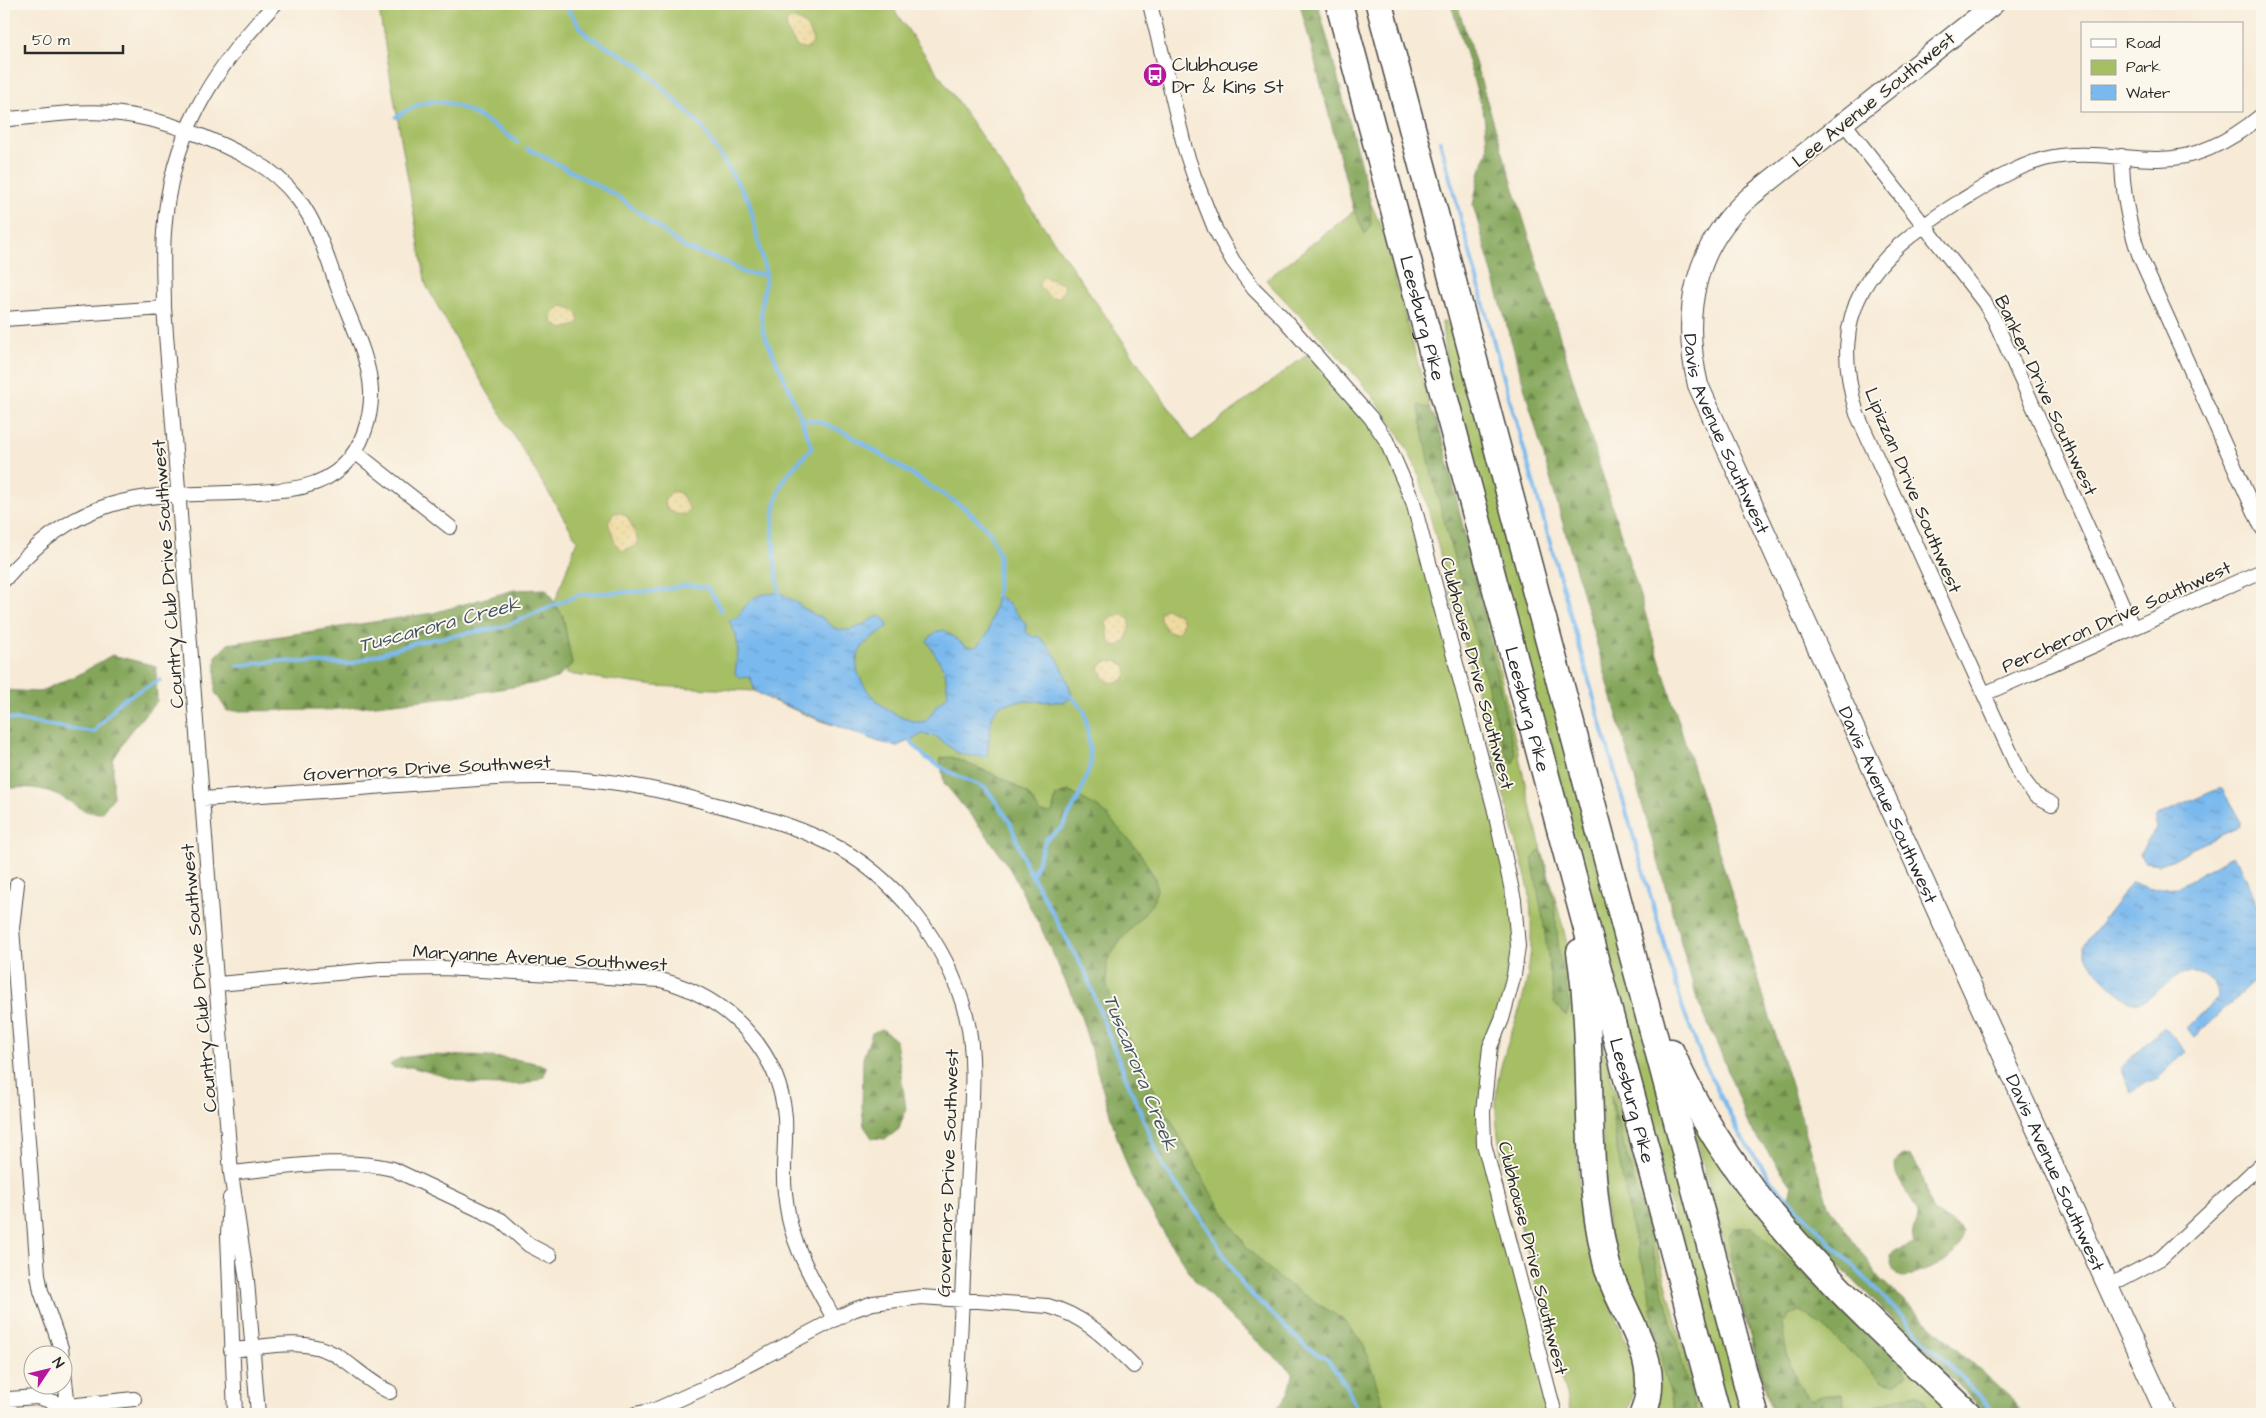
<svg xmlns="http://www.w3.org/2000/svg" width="2266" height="1418" font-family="'Architects Daughter',sans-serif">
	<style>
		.green { fill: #a6bf65; stroke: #687548 }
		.forest { fill: url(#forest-firs); stroke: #586842 }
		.sand { fill: url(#sand-dots); stroke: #8c8264 }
		.water { fill: url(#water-ripples); stroke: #52728c }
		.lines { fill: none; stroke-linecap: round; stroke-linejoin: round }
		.stream { stroke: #7ab9ee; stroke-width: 4 }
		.street-casing { stroke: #4a4845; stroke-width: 16 }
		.secondary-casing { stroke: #4a4845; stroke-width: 22 }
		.highway-casing { stroke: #4a4845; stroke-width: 29 }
		.street { stroke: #fff; stroke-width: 14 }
		.secondary { stroke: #fff; stroke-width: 20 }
		.highway { stroke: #fff; stroke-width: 26 }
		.labels { text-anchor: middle; stroke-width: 4; stroke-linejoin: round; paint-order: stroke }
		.poi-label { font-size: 19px; fill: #2b2b2b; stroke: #fbf7ec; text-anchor: start }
		.street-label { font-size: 19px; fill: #2b2b2b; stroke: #fbf7ec }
		.water-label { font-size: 20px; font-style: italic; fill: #435666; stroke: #fbf7ec }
	</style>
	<defs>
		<pattern id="forest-firs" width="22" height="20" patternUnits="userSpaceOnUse" patternTransform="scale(1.25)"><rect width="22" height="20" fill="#84a65a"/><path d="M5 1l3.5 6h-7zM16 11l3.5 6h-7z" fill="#6c874b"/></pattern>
		<pattern id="sand-dots" width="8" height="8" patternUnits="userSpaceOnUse" patternTransform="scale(1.25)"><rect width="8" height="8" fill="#eeda9e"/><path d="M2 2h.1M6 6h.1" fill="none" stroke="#cb8" stroke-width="1.8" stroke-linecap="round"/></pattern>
		<pattern id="water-ripples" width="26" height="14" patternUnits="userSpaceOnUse" patternTransform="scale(1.25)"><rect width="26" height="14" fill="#7ab9ee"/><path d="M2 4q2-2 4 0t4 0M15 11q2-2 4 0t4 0" fill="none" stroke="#6497c1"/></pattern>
	</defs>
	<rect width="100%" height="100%" fill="#fbf7ec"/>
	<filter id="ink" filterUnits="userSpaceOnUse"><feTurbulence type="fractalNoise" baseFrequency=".02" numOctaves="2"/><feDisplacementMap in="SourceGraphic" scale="10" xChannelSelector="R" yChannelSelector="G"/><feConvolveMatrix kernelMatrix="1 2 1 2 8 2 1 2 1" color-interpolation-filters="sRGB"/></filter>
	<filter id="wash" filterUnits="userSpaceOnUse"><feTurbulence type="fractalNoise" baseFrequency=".0096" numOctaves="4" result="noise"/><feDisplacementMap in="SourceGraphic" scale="20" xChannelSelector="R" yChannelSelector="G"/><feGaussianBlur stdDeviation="1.12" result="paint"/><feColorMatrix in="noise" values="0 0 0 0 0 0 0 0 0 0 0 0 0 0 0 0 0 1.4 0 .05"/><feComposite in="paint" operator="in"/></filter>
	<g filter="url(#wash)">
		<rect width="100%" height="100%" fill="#f7ead6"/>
		<path class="green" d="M 378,4 L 890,4 L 1192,441 L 1312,351 L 1371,418 L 1403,474 L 1514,900 L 1514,975 L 1502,1019 L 1483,1112 L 1555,1414 L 1359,1414 L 1285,1328 L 1086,974 L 955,775 L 926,758 L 910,740 L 897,746 L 821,721 L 771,700 L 755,691 L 655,686 L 567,674 L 554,605 L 577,540 L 457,341 L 426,285 Z
			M 1358,174 L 1381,227 L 1492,637 L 1533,818 L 1563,927 L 1571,963 L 1578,1043 L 1576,1131 L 1580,1203 L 1599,1272 L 1637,1372 L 1635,1388 L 1627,1414 L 1571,1414 C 1555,1353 1538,1292 1522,1231 C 1510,1187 1494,1142 1496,1097 C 1498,1060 1515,1029 1524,994 C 1532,960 1533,924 1529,889 L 1420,478 C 1390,399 1322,341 1266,280 L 1354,211 Z
			M 1446,321 L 1449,325 L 1476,400 L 1749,1414 L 1726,1414 L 1446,366 L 1442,322 Z
			M 1597,1025 L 1701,1414 L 1651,1414 L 1608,1244 Z
			M 1684,1089 L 1705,1129 L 1957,1414 L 1772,1414 L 1720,1229 Z"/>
		<path class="forest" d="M 1300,4 L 1318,4 L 1370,200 L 1371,225 L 1365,234 L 1354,211 Z
			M 1451,4 L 1457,4 L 1828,1205 L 1879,1278 L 2012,1399 L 2024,1414 L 1987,1414 L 1797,1224 L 1787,1204 L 1792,1186 L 1748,1124 L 1723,1058 L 1697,999 L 1473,205 L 1480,171 L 1488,150 L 1484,115 Z
			M 1418,405 L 1430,409 L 1437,422 L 1444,444 L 1515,754 L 1513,764 L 1505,752 L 1432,475 Z
			M 546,589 L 563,616 L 572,664 L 557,678 L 544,682 L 449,697 L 329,710 L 227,711 L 215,692 L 216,656 L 228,644 L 433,613 L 514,590 Z
			M 112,655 L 156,666 L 157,701 L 132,729 L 113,760 L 113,798 L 101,813 C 80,812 83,809 65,799 C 46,787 26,786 4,789 L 4,690 L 38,692 L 78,675 Z
			M 951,757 L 998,776 L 1027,793 L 1041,813 L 1052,813 L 1056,796 L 1068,791 L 1101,809 L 1138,850 L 1155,878 L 1157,890 L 1152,904 L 1116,946 L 1107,963 L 1107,987 L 1118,1015 L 1159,1099 L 1211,1193 L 1248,1249 L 1282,1281 L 1342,1319 L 1363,1343 L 1383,1403 L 1390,1414 L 1270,1414 C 1284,1402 1291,1393 1293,1373 L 1232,1319 L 1196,1281 L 1166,1237 L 1131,1176 L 1116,1134 L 1080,1013 L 1042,930 L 1010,869 L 986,834 L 944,783 L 940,758 Z
			M 1541,849 L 1554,901 L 1559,953 L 1570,1006 L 1566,1016 L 1554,1002 L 1543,919 L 1532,859 Z
			M 882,1029 L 896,1040 L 906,1109 L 899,1129 L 886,1139 L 872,1138 L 864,1126 L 862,1108 L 863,1058 L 872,1033 Z
			M 423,1055 C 457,1056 518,1055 548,1067 L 543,1077 L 525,1084 L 500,1085 L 472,1084 L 411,1067 L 394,1068 L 390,1065 L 400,1058 Z
			M 1611,1095 L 1696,1414 L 1675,1414 L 1658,1345 L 1647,1279 L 1633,1234 L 1615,1139 Z
			M 1904,1155 L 1911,1156 L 1919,1169 L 1933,1212 L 1952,1222 L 1963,1231 C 1961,1262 1928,1269 1904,1278 C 1893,1275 1891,1265 1890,1255 L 1897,1250 L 1914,1244 C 1909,1226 1918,1229 1918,1215 C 1917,1197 1878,1168 1904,1155 Z
			M 1752,1227 L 1899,1361 L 1907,1375 L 1896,1384 L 1882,1381 L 1821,1325 L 1800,1311 L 1790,1314 L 1782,1325 C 1786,1353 1791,1378 1810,1400 L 1826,1395 L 1842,1395 L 1846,1414 L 1774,1414 L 1742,1305 L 1728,1237 L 1735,1228 Z
			M 1917,1394 L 1926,1400 L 1927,1407 L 1918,1414 L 1861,1414 C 1879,1402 1896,1397 1917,1394 Z"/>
		<path class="sand" d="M 790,19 C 803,19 812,30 813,43 L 807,49 L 798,48 L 786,29 L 787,21 Z
			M 1044,277 L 1063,284 L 1064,289 L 1060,297 L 1051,298 L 1039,286 L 1039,281 Z
			M 561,306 C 572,307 583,313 577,325 L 563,329 L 552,323 L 553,314 Z
			M 672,491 L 680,493 L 690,508 L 685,515 L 676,514 L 666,507 L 665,499 Z
			M 614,513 L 621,513 L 628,517 C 631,526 639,536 637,545 L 623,551 L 615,543 L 608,522 Z
			M 1166,609 L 1179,614 L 1183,621 L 1180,630 L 1176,633 L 1168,632 L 1160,620 L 1160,612 Z
			M 1122,615 L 1130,620 L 1130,627 L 1126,641 L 1116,647 L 1110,643 L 1106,623 L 1112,616 Z
			M 1116,661 L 1125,665 L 1127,674 L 1123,680 L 1112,683 L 1105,679 L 1099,668 L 1104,662 Z"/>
		<path class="water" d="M 779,593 C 795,598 806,614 822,617 C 842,641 857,627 879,616 L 886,620 L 888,627 C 878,633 862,643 858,655 C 848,684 897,727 926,721 L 937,705 L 948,695 L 945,671 L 927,641 L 935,632 L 944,630 L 967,647 L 976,647 L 988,633 L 997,596 L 1006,601 L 1026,624 L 1026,632 L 1033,637 L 1038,636 C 1057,652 1067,674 1072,697 L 1065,702 L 1021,701 L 1000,705 L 992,716 L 987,756 L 971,756 L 958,753 L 935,736 L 923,734 L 897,746 L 879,742 L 771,700 L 755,691 L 750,677 L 741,678 L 735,674 L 738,651 L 736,635 L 729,620 L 737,618 C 751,597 754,594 779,593 Z
			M 2218,789 L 2222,789 L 2241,822 L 2239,827 L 2191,849 L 2174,859 L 2160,864 L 2145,862 L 2139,854 L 2156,829 L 2156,818 L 2161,814 Z
			M 2231,856 L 2239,862 L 2262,915 L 2262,974 L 2194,1037 L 2187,1028 L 2218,998 C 2218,990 2216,983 2208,978 C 2174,957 2162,1003 2131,1003 C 2117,992 2082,963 2084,945 L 2132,882 L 2150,889 L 2178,887 Z
			M 2162,1028 L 2165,1028 L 2186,1052 L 2158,1078 L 2145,1083 L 2131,1093 L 2121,1070 L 2122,1067 Z"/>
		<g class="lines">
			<path class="stream" d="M 564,4 L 586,35 L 638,64 L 700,124 L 749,201 L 766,275 L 761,312 L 763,332 L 790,391 L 812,447 C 804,458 787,472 783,482 C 766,516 775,557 779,593
				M 396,117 C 406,111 416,104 428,102 C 459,98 493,126 518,142
				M 1440,141 L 1496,350 L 1602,727 L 1683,1009 L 1704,1063 L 1740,1135 L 1772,1182 L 1996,1414
				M 527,148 L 617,196 L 685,248 L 726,262 L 744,273 L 766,275
				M 802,419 L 821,422 L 848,434 L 965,508 L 989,531 L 999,554 L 997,596
				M 237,666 L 276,661 L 349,664 L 417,642 L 503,627 L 581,594 L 654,591 L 689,585 L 708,588 L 721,610
				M 4,718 L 94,732 L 120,701 L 160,680
				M 910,740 L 926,758 L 955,775 L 986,788 L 1010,822 L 1026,865 L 1086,974 L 1112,1044 L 1163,1166 L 1208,1228 L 1242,1285 L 1306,1347 L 1327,1359 L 1345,1384 L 1359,1414
				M 1032,877 L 1046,839 L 1062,828 L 1079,797 L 1091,763 L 1085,712 L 1072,697"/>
		</g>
	</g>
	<g filter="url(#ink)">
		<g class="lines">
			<g class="street-casing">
				<path id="street" d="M 1150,4 L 1185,149 L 1194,176 L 1215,229 L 1233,261 L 1254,289 L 1283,318 L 1371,418 L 1386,440 L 1413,502 L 1494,807 L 1514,900 L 1518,946 L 1514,975 L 1502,1019 L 1490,1047 L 1483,1112 L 1484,1144 L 1555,1414
					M 1844,123 L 1984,302 L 1994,319 L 2133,628
					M 2122,156 C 2122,192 2128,223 2140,257 L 2262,528
					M 4,319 L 164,308
					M 355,452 L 450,527
					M 4,580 C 32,547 67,518 110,505 C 154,491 210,495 256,492 C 287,490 319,489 343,466 C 362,448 372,417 371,391 C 370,359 351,322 340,293 C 328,262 319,226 298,199 C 287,185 271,170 254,161 C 216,140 165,119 121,114 C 85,109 46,116 9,119
					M 1984,694 L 2262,571
					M 202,799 C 264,795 325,791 386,786 C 441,782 496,776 551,777 C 605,778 660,789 713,804 C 752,814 791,824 827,842 C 895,875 947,943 966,1015 C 978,1061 970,1120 968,1167 C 964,1249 961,1332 956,1414
					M 2052,804 L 2035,795 L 2022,778 L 1857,414 C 1826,309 1870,258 1956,204 C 1984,187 2012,168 2044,159 C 2081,150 2118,158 2156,159 C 2197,160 2232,140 2262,115
					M 17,884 L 12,928 L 38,1274 L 41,1291 L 61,1348 L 69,1414
					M 218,984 L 381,969 L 443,968 L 661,980 C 726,997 779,1048 785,1117 C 786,1135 784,1152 784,1170 C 783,1186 786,1203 789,1219 C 797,1255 817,1287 834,1319
					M 231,1173 C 283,1168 343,1156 393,1169 L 501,1220 L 529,1245 L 550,1256
					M 230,1198 L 228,1235 L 235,1414
					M 2108,1286 L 2161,1258 L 2262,1163
					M 231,1350 C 267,1347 303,1336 336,1355 C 355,1367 370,1383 390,1392
					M 10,1414 L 9,1399 L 37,1397 L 68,1406 L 134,1399
					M 258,1414 L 247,1281 L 231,1173 L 164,308 C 164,283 162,257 164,232 C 170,137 211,71 275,4
					M 635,1414 L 655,1410 L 702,1389 L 853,1310 L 873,1303 L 921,1297 L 1048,1306 C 1084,1315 1109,1341 1134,1366"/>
			</g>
			<g class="secondary-casing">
				<g id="secondary">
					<path id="s1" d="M 1994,4 L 1752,195 C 1694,244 1681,313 1698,385 L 2166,1414"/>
				</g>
			</g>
			<g class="highway-casing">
				<g id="highway">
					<path id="s2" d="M 1339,4 L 1717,1414"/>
					<path d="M 1379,4 L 1755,1414"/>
					<path d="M 1580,952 C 1596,1054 1581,1159 1606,1261 C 1618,1313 1666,1358 1643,1414"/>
					<path d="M 1671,1052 C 1733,1200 1855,1305 1968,1414"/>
				</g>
			</g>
			<use href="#street" class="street"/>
			<use href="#secondary" class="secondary"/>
			<use href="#highway" class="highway"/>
		</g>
	</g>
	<defs>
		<g id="bus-disc" transform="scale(1.25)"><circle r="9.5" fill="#b5179e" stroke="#fbf7ec"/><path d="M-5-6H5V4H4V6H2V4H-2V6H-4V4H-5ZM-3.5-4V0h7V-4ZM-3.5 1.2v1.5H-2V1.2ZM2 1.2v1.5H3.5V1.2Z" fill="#fff"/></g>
	</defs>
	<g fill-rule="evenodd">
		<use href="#bus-disc" x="1155" y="75"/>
	</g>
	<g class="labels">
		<g class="poi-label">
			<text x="1172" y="71">Clubhouse<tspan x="1172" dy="22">Dr &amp; Kins St</tspan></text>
		</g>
		<g class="street-label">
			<text transform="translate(1873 99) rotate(-39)" y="7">Lee Avenue Southwest</text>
			<text dy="7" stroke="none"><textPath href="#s2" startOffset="325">Leesburg Pike</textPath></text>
			<text transform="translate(2047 395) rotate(65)" y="7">Banker Drive Southwest</text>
			<text dy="7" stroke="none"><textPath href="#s1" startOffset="572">Davis Avenue Southwest</textPath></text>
			<text transform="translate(1914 490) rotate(67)" y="7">Lipizzan Drive Southwest</text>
			<text transform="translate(167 574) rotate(-94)" y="7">Country Club Drive Southwest</text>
			<text transform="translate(2116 616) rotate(-24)" y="7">Percheron Drive Southwest</text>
			<text transform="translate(1478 673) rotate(75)" y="7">Clubhouse Drive Southwest</text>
			<text dy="7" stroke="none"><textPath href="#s2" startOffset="730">Leesburg Pike</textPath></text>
			<text transform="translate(427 767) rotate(-3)" y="7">Governors Drive Southwest</text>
			<text dy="7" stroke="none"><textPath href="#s1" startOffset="978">Davis Avenue Southwest</textPath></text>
			<text transform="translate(540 957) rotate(3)" y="7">Maryanne Avenue Southwest</text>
			<text transform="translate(198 978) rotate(-95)" y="7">Country Club Drive Southwest</text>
			<text dy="7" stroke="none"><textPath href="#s2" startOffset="1135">Leesburg Pike</textPath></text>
			<text transform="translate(947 1173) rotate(-88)" y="7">Governors Drive Southwest</text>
			<text dy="7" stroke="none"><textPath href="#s1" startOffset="1382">Davis Avenue Southwest</textPath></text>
			<text transform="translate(1534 1258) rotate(76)" y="7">Clubhouse Drive Southwest</text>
		</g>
		<g class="water-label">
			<text transform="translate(439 624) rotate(-15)" y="7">Tuscarora Creek</text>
			<text transform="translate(1141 1072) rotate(68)" y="7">Tuscarora Creek</text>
		</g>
	</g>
	<rect width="2266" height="1418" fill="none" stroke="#fbf7ec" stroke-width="20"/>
	<rect x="2081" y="22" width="162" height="90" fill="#fbf7ec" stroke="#a8a59f"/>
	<rect x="2091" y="39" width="25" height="8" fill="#ffffff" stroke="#a8a59f"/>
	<text x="2126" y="48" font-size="15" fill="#2b2b2b">Road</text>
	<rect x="2091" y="60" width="25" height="15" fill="#a6bf65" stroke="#a8a59f"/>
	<text x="2126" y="72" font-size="15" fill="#2b2b2b">Park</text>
	<rect x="2091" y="85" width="25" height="15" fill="url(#water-ripples)" stroke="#a8a59f"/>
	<text x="2126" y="98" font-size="15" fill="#2b2b2b">Water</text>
	<g transform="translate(48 1370) rotate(55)"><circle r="24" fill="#fbf7ec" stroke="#a8a59f"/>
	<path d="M0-4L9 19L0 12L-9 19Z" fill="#b5179e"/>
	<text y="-8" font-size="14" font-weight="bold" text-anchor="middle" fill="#2b2b2b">N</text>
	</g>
	<path d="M25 45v8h98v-8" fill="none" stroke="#2b2b2b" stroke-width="2.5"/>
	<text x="32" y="45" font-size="15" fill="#2b2b2b" stroke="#fbf7ec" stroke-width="4" paint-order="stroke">50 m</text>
</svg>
